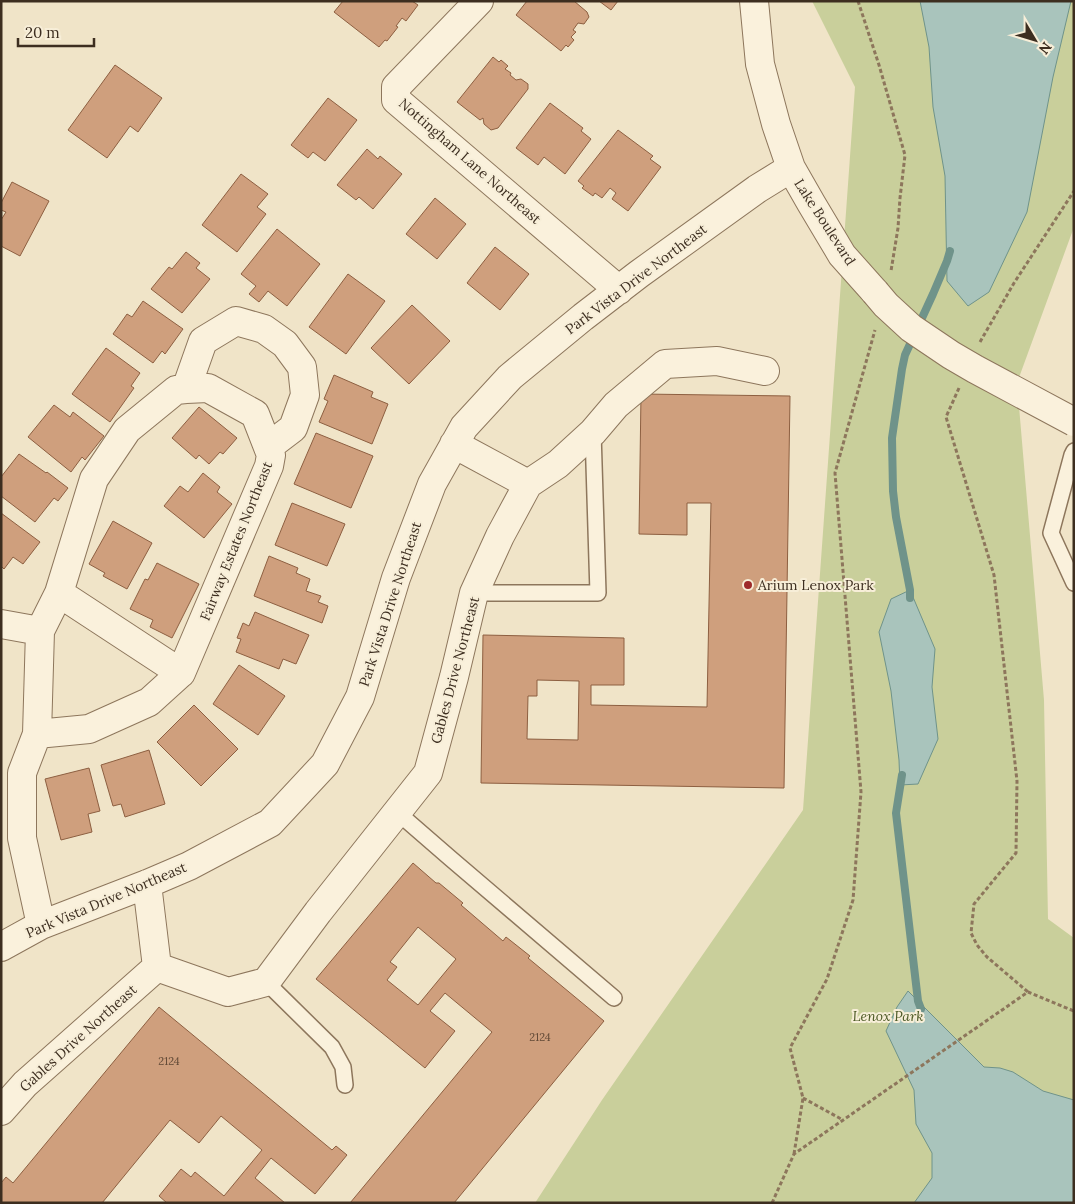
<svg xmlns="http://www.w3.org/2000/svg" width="1075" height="1204" font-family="Lora,serif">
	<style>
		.green { fill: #c9cf9b }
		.water { fill: #a9c4bc; stroke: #6f938a }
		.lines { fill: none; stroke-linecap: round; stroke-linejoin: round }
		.stream { stroke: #6f938a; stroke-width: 8 }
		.building { fill: #cf9f7d; stroke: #8d5f41; fill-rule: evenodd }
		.lane-casing { stroke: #8d765c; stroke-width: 18 }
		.street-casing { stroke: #8d765c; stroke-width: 30 }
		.path { stroke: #8d765c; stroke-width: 3; stroke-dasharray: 4 2.5; stroke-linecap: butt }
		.lane { stroke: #faf1dc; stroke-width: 15 }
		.street { stroke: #faf1dc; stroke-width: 28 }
		.street-bridge-casing { stroke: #8d765c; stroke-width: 30; stroke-linecap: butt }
		.street-bridge { stroke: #faf1dc; stroke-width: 28 }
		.poi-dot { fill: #9e2a2b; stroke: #f7eed8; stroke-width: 2 }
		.labels { text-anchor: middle; stroke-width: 4; stroke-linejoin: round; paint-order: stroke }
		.number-label { font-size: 11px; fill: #624a37 }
		.street-label { font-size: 14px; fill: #3d2e20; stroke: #f7eed8 }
		.poi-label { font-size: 14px; fill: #3d2e20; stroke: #f7eed8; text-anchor: start }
		.park-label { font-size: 14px; font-style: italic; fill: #4d5a26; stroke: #f7eed8 }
	</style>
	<rect width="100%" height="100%" fill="#f0e4c8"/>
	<path class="green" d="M 812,1 L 1074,1 L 1074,227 L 1017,383 L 1044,700 L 1048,919 L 1074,938 L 1074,1203 L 535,1203 L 602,1100 L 803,810 L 855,87 Z"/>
	<path class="water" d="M 920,1 L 1071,1 L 1053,77 L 1027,212 L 989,292 L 968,306 L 947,281 L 945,176 L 933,107 L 929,47 Z
		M 910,590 L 935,649 L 932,687 L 938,739 L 918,784 L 900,785 L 899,760 L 891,691 L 879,632 L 891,599 Z
		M 908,991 L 984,1067 L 1000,1068 L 1013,1072 L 1043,1091 L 1074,1100 L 1074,1203 L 914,1203 L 932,1178 L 932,1153 L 916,1124 L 914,1090 L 886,1031 L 897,1007 Z"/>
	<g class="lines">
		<path class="stream" d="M 910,598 L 910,590 L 896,517 L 893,491 L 892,438 L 902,369 L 905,355 L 933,294 L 947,261 L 950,251
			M 902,775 L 896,813 L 918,1001 L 921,1009"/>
	</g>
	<path class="building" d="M 343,1 L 412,1 L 418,5 L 406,21 L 402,18 L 396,26 L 398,27 L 387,41 L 385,40 L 379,47 L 334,12 Z
		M 527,1 L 574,1 L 587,12 L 589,17 L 584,24 L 578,23 L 573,30 L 576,32 L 571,37 L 574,40 L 568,47 L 566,45 L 561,51 L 516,15 Z
		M 599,1 L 618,1 L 611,10 Z
		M 493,57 L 499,62 L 501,60 L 508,66 L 505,69 L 511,73 L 510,75 L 516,80 L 521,79 L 528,84 L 528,89 L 498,128 L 491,130 L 484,124 L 483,118 L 480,120 L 457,102 Z
		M 115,65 L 162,98 L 138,132 L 130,126 L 107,158 L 68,130 Z
		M 328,98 L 357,120 L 325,161 L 313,152 L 308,158 L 291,145 Z
		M 550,103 L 583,128 L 581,131 L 591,139 L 565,174 L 544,157 L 538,165 L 516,148 Z
		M 618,130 L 653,156 L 650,159 L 661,167 L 628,211 L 612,199 L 616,193 L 610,188 L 602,198 L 595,193 L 593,196 L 582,188 L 584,186 L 578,181 Z
		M 367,149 L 378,159 L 380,156 L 402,174 L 373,209 L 359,197 L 356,200 L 337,185 Z
		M 241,174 L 268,194 L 257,207 L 266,214 L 237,252 L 202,225 Z
		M 12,182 L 49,201 L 20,256 L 1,246 L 1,220 L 6,212 L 1,210 L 1,203 Z
		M 435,198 L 466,224 L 437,259 L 406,234 Z
		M 277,229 L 320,264 L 287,306 L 268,291 L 259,302 L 249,294 L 256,286 L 241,274 Z
		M 495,247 L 529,274 L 500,310 L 467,283 Z
		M 186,252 L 200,263 L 196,268 L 210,279 L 182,313 L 151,289 L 169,267 L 172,269 Z
		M 348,274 L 385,301 L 346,354 L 309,327 Z
		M 143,301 L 183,329 L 165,354 L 162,351 L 153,363 L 113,334 L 127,314 L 132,317 Z
		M 412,305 L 450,341 L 409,384 L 371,348 Z
		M 106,348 L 140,373 L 131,386 L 134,388 L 110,422 L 72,394 Z
		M 334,375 L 373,392 L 371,397 L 388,404 L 372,444 L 319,422 L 328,401 L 324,399 Z
		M 641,394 L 790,396 L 784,788 L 481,783 L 483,635 L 624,638 L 624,685 L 591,685 L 591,705 L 707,707 L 711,503 L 687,503 L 687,535 L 639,534 ZM 537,680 L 579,681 L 578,740 L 527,739 L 528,696 L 537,696 Z
		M 54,405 L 70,417 L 73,412 L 104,436 L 85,460 L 82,457 L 71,472 L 28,437 Z
		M 199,407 L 237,438 L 223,454 L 220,452 L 209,464 L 199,455 L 196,459 L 172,438 Z
		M 316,433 L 373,456 L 351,508 L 294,484 Z
		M 19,454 L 46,473 L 47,472 L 68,488 L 58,501 L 54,498 L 35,522 L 1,496 L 1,477 Z
		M 203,473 L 220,487 L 217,492 L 232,504 L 204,538 L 164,506 L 180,486 L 188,492 Z
		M 292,503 L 345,524 L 327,566 L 275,545 Z
		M 1,513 L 40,542 L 23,564 L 13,557 L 4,569 L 1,566 Z
		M 113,521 L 152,543 L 127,589 L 103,576 L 105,573 L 89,564 Z
		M 269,556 L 298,568 L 296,573 L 310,579 L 306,591 L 321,596 L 318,602 L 328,606 L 322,623 L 254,596 Z
		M 157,563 L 199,584 L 172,638 L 150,627 L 153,620 L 130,609 L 145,579 L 148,580 Z
		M 255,612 L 309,635 L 296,664 L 283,659 L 279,669 L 236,652 L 241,639 L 237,638 L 243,623 L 249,626 Z
		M 239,665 L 285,696 L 258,735 L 213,704 Z
		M 194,705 L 238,749 L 201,786 L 157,742 Z
		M 149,750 L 165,804 L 125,817 L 121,804 L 113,806 L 101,765 Z
		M 89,768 L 100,811 L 88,814 L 92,832 L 61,840 L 45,779 Z
		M 413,863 L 436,883 L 439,883 L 463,903 L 461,905 L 503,941 L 506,937 L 530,956 L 528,958 L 604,1021 L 454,1203 L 350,1203 L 492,1032 L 445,993 L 430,1011 L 455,1031 L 425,1068 L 316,979 ZM 418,927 L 456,959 L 418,1005 L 387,980 L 397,967 L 390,962 Z
		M 159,1007 L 332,1150 L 336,1146 L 347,1155 L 315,1194 L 271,1158 L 255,1178 L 285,1203 L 167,1203 L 159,1196 L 181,1169 L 191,1177 L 195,1172 L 224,1196 L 262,1150 L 221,1116 L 199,1143 L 170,1120 L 102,1203 L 1,1203 L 1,1183 L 6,1177 L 13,1183 Z"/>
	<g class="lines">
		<g class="lane-casing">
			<path id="lane" d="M 1074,451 L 1072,455 L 1051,533 L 1074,583
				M 474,593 L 598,593 L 593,432
				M 397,812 L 450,858 L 614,998
				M 266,982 L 332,1047 L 343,1067 L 345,1085"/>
		</g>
		<g class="street-casing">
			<path id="street" d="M 479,1 L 396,87 L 396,100 L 619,290
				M 754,1 L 760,64 L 776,124 L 791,168 L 811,203 L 842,255 L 875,292
				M 454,444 L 528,484
				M 59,593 L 181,673
				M 1,624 L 40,631
				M 37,734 L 40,631 L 59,593 L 94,479 L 127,430 L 176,390 L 186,389 L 203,341 L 236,321 L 264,329 L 285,344 L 302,367 L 305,395 L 293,428 L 268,447
				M 41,925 L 22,838 L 22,773 L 37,734 L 89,729 L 149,702 L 181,673 L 269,466 L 271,455 L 255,414 L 208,388 L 186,389
				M 1,947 L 41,925 L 147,884 L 189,866 L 270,823 L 325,764 L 360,697 L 396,578 L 432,484 L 464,427 L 510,377 L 583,317 L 639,274 L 757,189 L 791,168
				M 157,967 L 228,992 L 266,982 L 318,912 L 428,773 L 454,677 L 474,593 L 500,536 L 528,484 L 558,464 L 593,432 L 616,405 L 665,364 L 717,361 L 765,371
				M 1,1111 L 25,1084 L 157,967 L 147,884"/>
		</g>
		<path class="path" d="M 858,1 L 879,65 L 905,155 L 900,198 L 898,228 L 891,271
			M 980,342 L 1014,283 L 1074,191
			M 959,388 L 946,417 L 994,575 L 1017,781 L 1016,853 L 974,904 L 971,933 L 977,945 L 987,957 L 1028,992
			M 803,1098 L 843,1120
			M 794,1154 L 803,1098 L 790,1048 L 827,979 L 853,900 L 861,792 L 835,473 L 875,330
			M 772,1203 L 794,1154 L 1028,992 L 1074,1011"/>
		<use href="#lane" class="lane"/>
		<use href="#street" class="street"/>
		<g class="street-bridge-casing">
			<path id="street-bridge" d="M 875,292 L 886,305 L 911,328 L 951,355 L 975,369 L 1074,422"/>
		</g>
		<use href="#street-bridge" class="street-bridge"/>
	</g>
	<circle class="poi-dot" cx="748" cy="585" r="5"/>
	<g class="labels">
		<g class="number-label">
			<text x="540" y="1041">2124</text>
			<text x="169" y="1065">2124</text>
		</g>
		<g class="street-label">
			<text transform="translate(470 161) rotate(41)" y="5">Nottingham Lane Northeast</text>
			<text transform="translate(825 222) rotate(57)" y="5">Lake Boulevard</text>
			<text transform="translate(636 279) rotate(-37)" y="5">Park Vista Drive Northeast</text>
			<text transform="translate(236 541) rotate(-68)" y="5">Fairway Estates Northeast</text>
			<text transform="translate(390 604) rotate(-72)" y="5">Park Vista Drive Northeast</text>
			<text transform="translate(455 670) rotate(-75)" y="5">Gables Drive Northeast</text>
			<text transform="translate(106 900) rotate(-23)" y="5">Park Vista Drive Northeast</text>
			<text transform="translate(78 1038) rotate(-42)" y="5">Gables Drive Northeast</text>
		</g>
		<g class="poi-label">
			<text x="758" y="590">Arium Lenox Park</text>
		</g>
		<g class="park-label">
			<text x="888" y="1021">Lenox Park</text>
		</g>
	</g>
	<rect width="1075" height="1204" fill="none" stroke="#3d2e20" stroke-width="5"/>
	<g transform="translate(1035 40) rotate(128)" stroke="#f7eed8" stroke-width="4" paint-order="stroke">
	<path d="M0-4L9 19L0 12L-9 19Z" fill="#3d2e20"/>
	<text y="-8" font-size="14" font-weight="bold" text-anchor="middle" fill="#3d2e20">N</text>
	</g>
	<path d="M18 38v8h76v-8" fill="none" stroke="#3d2e20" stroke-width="2.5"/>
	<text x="25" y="38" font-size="15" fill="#3d2e20" stroke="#f7eed8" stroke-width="4" paint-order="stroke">20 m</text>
</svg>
